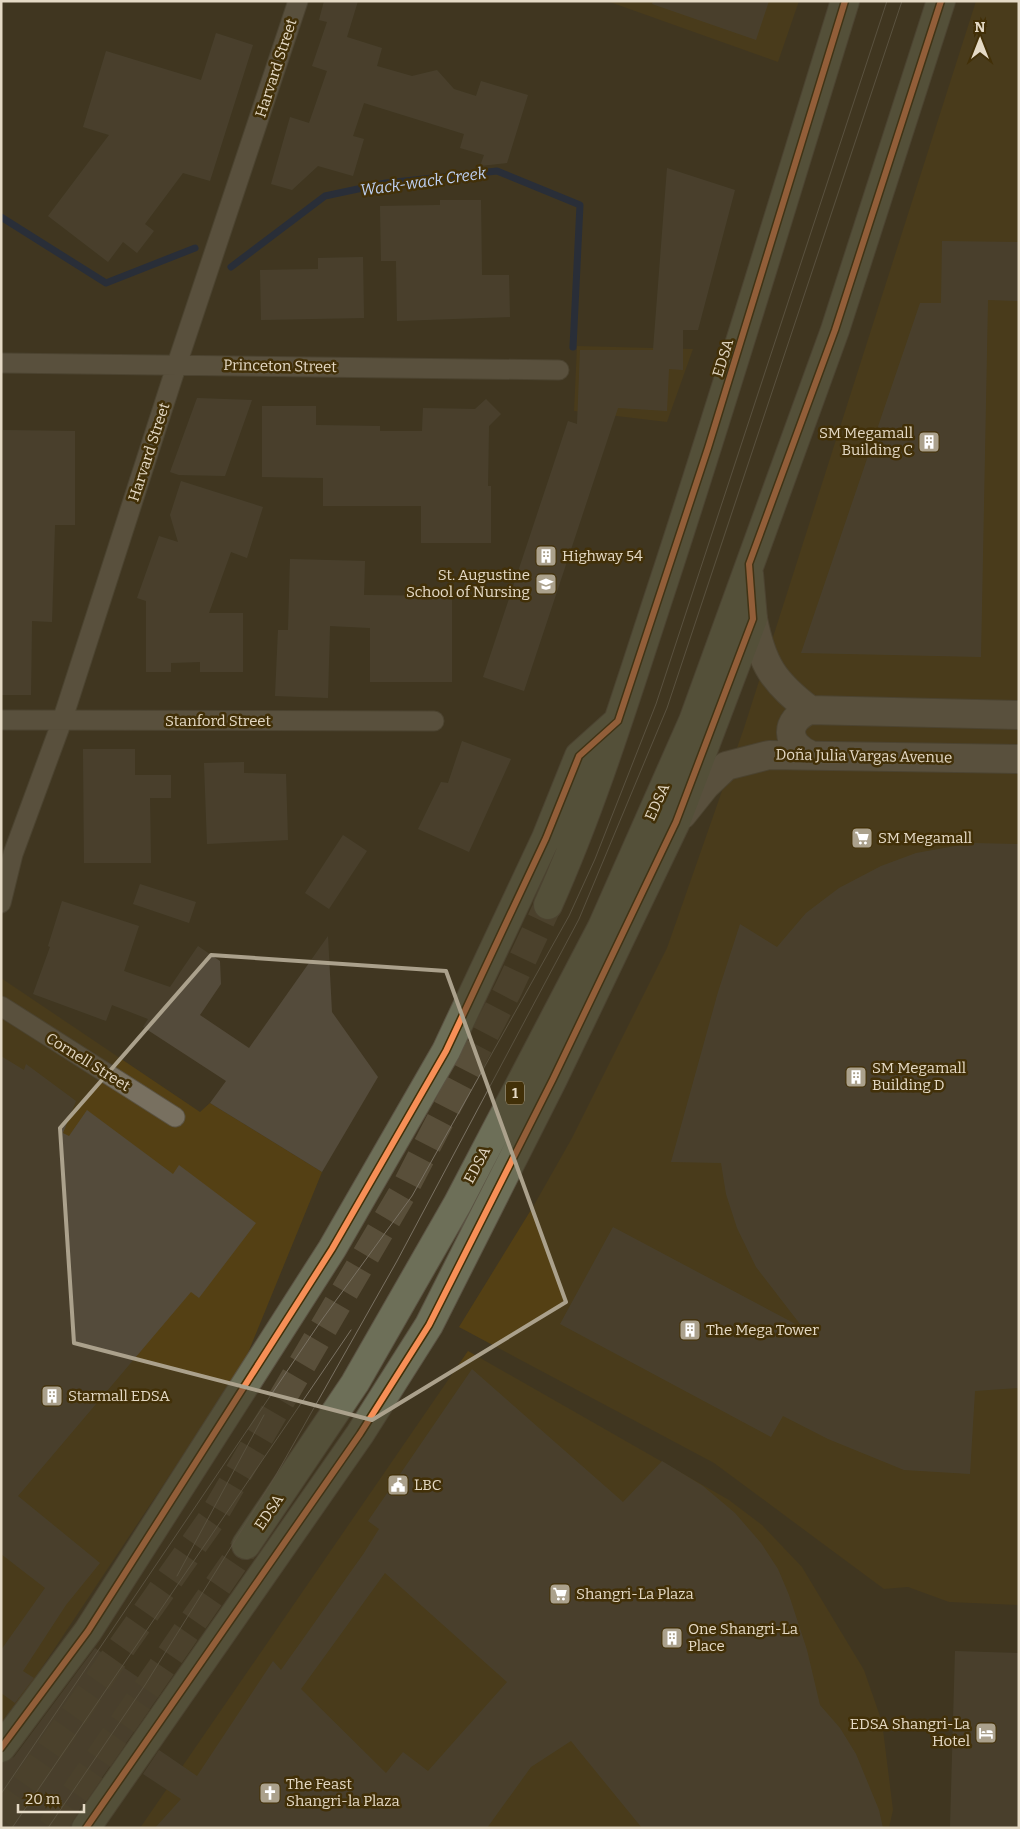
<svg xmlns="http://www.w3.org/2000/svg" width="1020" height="1829" font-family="Bitter,serif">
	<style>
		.built { fill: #544014 }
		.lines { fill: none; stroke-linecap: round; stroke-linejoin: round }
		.stream { stroke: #0e2454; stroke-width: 7 }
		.building { fill: #544b3b; fill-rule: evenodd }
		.highway-tunnel { stroke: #594f3a; stroke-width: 28; stroke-dasharray: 28 14; stroke-linecap: butt }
		.street-casing { stroke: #5b5343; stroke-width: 21 }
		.secondary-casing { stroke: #5b5343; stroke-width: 30 }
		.highway-casing { stroke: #5b5343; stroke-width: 30 }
		.street { stroke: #787060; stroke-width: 19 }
		.secondary { stroke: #787060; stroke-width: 28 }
		.highway { stroke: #6d6f58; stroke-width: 28 }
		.tram { stroke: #7a7263; stroke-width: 1 }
		.cycleway-casing { stroke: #423008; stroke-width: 9 }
		.cycleway { stroke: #f78f57; stroke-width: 6 }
		.marked { fill: none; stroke: #aba18c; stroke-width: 4; stroke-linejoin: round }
		.labels { text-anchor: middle; stroke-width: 5; stroke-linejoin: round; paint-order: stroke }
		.shield { fill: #423008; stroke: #b4a78d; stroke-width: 1 }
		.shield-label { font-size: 14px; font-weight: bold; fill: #e5dac6 }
		.street-label { font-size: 15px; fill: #e5dac6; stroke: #423008 }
		.poi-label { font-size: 15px; fill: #e5dac6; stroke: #423008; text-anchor: start }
		.water-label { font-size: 16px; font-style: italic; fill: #bfd2f5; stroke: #423008 }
	</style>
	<rect width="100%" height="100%" fill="#403621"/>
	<path class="built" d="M 607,1 L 799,1 L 778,62 Z
		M 976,1 L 1019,1 L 1019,1605 L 949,1602 L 908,1587 L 884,1589 L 714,1463 L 459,1327 L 534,1205 L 572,1138 L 667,948 L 744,728 Z
		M 577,346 L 693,349 L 667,422 L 574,411 Z
		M 1,978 L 200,1112 L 210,1103 L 322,1172 L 243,1365 L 33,1681 L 1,1723 Z
		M 468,1351 L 729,1500 L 762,1525 L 802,1567 L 864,1670 L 882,1722 L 893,1810 L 889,1828 L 140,1828 Z"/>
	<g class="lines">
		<path class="stream" d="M 1,217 L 106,283 L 195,248
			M 231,267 L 325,196 L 386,183 L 497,171 L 580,205 L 573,347"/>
	</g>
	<path class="building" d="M 324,1 L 358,1 L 347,37 L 382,48 L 377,66 L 412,76 L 437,70 L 454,89 L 476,96 L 481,81 L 528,95 L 507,163 L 480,166 L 484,155 L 460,148 L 464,134 L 364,103 L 353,136 L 364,139 L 353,176 L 318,166 L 292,190 L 271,184 L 290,117 L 309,123 L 327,71 L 312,66 L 327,22 L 319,20 Z
		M 653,1 L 769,1 L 756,40 L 652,4 Z
		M 216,33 L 253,45 L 210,181 L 183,173 L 145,224 L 154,231 L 137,253 L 123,242 L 108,262 L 48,216 L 109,135 L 83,127 L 106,51 L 201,80 Z
		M 667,168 L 735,190 L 698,330 L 683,330 L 683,370 L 669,369 L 667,411 L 618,408 L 524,691 L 483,677 L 568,421 L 577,424 L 580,350 L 653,350 Z
		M 440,200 L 481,200 L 482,275 L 509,275 L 510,317 L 397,321 L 396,261 L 381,261 L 380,206 L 440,205 Z
		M 942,241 L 1019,242 L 1019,301 L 988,300 L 981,657 L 801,653 L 920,303 L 941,303 Z
		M 363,257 L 364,318 L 261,320 L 260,270 L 318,269 L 318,258 Z
		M 197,398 L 252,400 L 225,476 L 179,475 L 170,472 Z
		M 486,399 L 501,414 L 489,426 L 488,486 L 491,486 L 491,543 L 421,543 L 421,506 L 323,506 L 323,478 L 262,477 L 262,406 L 316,406 L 316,425 L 380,426 L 380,431 L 422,431 L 423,408 L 475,409 Z
		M 3,430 L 75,431 L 75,525 L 55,525 L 52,622 L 32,621 L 31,695 L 1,695 Z
		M 181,481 L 263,507 L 247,558 L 231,552 L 209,613 L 243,613 L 243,672 L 200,672 L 200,662 L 171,663 L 171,672 L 146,672 L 146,601 L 137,598 L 159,536 L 178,542 L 170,515 Z
		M 290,559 L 365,561 L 364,595 L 452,596 L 452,682 L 370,682 L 370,628 L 330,626 L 328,698 L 275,696 L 278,630 L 288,630 Z
		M 462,741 L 511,759 L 469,852 L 418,829 L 441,782 L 448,783 Z
		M 83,749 L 135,749 L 135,775 L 171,775 L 171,798 L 150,798 L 151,863 L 84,863 Z
		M 244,762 L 244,773 L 286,774 L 288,840 L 207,844 L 204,763 Z
		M 343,835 L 367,851 L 329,909 L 305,893 Z
		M 972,843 L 1019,844 L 1019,1388 L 975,1391 L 970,1474 L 904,1470 L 828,1439 L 783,1416 L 771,1437 L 560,1324 L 613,1227 L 803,1328 L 756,1267 L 737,1228 L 726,1194 L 721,1163 L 671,1162 L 718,992 L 740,924 L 777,947 L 806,913 L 839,888 L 881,866 L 916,853 Z
		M 140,884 L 196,902 L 189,923 L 133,904 Z
		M 62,901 L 139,926 L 124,971 L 170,987 L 198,946 L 220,961 L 221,984 L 200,1015 L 249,1048 L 328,936 L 332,1012 L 378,1077 L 322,1172 L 210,1103 L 226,1081 L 143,1027 L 148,1019 L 112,1005 L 106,1021 L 33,994 L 50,947 L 48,946 Z
		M 1,1056 L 24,1070 L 26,1064 L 76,1101 L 63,1133 L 69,1136 L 87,1110 L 173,1174 L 179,1165 L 256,1223 L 199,1298 L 191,1292 L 18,1496 L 100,1563 L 66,1605 L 23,1671 L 34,1678 L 15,1703 L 1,1693 L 1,1650 L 45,1588 L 1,1554 Z
		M 472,1369 L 623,1502 L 662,1461 L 703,1486 L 735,1513 L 761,1543 L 778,1569 L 789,1595 L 807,1650 L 820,1705 L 840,1728 L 856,1754 L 879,1810 L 883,1828 L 642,1828 L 571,1741 L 531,1767 L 487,1828 L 155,1828 L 181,1799 L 143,1774 L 159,1750 L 197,1776 L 273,1661 L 281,1670 L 364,1553 L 379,1529 L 368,1521 ZM 385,1573 L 507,1682 L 428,1771 L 403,1752 L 386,1773 L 301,1689 Z
		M 95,1648 L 161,1693 L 73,1819 L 71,1828 L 1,1828 L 1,1763 L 14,1757 Z
		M 955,1651 L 1019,1653 L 1019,1828 L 950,1828 Z"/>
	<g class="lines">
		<path class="highway-tunnel" d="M 1,1819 L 211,1520 L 403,1192 L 508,990 L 548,905
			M 51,1828 L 246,1545"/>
		<g class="street-casing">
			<path id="street" d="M 1,363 L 559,370
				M 1,720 L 434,721
				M 1,903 L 13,854 L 62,721 L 177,364 L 298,1
				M 1,1006 L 175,1117"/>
		</g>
		<g class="secondary-casing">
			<path id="secondary" d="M 753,619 C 762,664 773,682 810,710 L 1019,715
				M 810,710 C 784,720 785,745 811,755
				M 682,815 L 706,785 L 726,766 L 769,755 L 1019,759"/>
		</g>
		<g class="highway-casing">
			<path id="highway" d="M 548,905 C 595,800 628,690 664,581 C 727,389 785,195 845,1
				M 246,1545 L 355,1383 L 458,1203 L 602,927 L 693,721 L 835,330 L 941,1
				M 1,1748 L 88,1631 L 332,1249 L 446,1051 L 546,838 L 579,756 L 618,721
				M 86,1828 L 360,1434 L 429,1325 L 553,1079 L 676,822 L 753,619 L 749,574"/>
		</g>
		<use href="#street" class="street"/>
		<use href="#secondary" class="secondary"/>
		<use href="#highway" class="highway"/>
		<path class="tram" d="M 177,1576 L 264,1415
			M 1,1794 L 321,1321 L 412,1196 L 569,916 L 595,859 L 656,704 L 887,1
			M 12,1828 L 351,1330
			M 48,1828 L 145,1685 L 276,1475 L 397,1261 L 579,919 L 667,708 L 902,1"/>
		<g class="cycleway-casing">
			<path id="cycleway" d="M 1,1748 L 88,1631 L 332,1249 L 446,1051 L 546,838 L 579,756 L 618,721 L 708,448 L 845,1
				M 86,1828 L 360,1434 L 429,1325 L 553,1079 L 676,822 L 753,619 L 749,564 L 835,330 L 941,1"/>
		</g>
		<use href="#cycleway" class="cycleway"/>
	</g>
	<path d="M0 0H1020V1829H0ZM 211,955 L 446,971 L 566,1302 L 372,1420 L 74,1343 L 60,1128 Z" fill="#403621" fill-opacity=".55" fill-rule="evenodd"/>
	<path class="marked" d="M 211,955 L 446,971 L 566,1302 L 372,1420 L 74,1343 L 60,1128 Z"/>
	<defs>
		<g id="building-square" transform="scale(1.125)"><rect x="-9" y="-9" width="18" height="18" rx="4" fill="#aba18c" stroke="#423008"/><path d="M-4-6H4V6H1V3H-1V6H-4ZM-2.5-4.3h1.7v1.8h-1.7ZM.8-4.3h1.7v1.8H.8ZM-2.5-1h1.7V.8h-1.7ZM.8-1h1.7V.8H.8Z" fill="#fff"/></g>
		<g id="university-square" transform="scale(1.125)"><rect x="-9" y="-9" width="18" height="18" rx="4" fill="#aba18c" stroke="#423008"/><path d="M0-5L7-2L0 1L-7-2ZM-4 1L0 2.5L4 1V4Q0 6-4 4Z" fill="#fff"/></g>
		<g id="supermarket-square" transform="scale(1.125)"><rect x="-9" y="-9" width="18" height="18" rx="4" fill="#aba18c" stroke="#423008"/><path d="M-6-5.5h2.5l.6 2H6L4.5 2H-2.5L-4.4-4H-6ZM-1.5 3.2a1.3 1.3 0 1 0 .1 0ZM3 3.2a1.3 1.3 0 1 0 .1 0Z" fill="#fff"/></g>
		<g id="civic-square" transform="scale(1.125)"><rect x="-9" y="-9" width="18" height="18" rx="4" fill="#aba18c" stroke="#423008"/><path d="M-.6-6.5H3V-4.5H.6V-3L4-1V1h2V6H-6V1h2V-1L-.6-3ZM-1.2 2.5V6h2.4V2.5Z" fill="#fff"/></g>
		<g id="hotel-square" transform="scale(1.125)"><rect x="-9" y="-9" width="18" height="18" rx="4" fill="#aba18c" stroke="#423008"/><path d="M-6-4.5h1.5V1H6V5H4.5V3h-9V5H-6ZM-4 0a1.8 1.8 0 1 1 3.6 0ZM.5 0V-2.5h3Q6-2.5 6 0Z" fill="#fff"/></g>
		<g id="church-square" transform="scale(1.125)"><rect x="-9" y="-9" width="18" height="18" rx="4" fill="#aba18c" stroke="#423008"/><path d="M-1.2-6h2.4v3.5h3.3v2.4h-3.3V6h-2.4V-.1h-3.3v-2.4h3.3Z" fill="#fff"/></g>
	</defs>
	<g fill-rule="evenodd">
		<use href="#building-square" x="929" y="442"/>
		<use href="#building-square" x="546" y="556"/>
		<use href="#university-square" x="546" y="584"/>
		<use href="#supermarket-square" x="862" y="838"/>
		<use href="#building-square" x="856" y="1077"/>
		<use href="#building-square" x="690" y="1330"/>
		<use href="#building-square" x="52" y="1396"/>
		<use href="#civic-square" x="398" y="1485"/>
		<use href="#supermarket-square" x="560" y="1594"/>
		<use href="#building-square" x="672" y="1638"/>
		<use href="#hotel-square" x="986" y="1733"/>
		<use href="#church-square" x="270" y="1793"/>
	</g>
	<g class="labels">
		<rect class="shield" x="506" y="1081.5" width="18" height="23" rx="4"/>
		<g class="shield-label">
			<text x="515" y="1098">1</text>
		</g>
		<g class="street-label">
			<text transform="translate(276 68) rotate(-72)" y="5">Harvard Street</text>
			<text transform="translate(723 358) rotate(-73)" y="5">EDSA</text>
			<text transform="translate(280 366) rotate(1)" y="5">Princeton Street</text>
			<text transform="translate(149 452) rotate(-72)" y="5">Harvard Street</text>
			<text x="218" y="726">Stanford Street</text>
			<text transform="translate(864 756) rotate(1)" y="5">Doña Julia Vargas Avenue</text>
			<text transform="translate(657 802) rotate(-66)" y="5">EDSA</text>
			<text transform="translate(88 1062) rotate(32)" y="5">Cornell Street</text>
			<text transform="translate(477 1165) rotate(-62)" y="5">EDSA</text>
			<text transform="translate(269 1512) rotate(-56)" y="5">EDSA</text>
		</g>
		<g class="poi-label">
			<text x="913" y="438" text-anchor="end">SM Megamall<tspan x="913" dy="17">Building C</tspan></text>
			<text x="562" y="561">Highway 54</text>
			<text x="530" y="580" text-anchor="end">St. Augustine<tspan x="530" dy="17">School of Nursing</tspan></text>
			<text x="878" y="843">SM Megamall</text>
			<text x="872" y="1073">SM Megamall<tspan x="872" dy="17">Building D</tspan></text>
			<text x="706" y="1335">The Mega Tower</text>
			<text x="68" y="1401">Starmall EDSA</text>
			<text x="414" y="1490">LBC</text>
			<text x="576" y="1599">Shangri-La Plaza</text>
			<text x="688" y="1634">One Shangri-La<tspan x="688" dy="17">Place</tspan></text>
			<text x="970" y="1729" text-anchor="end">EDSA Shangri-La<tspan x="970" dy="17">Hotel</tspan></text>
			<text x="286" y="1789">The Feast<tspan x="286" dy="17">Shangri-la Plaza</tspan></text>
		</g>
		<g class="water-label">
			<text transform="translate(423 181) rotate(-8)" y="6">Wack-wack Creek</text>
		</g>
	</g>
	<rect width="1020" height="1829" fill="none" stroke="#e5dac6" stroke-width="5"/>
	<g transform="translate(980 40)" stroke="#423008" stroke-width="4" paint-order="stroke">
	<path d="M0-4L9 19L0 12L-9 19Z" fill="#e5dac6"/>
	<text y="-8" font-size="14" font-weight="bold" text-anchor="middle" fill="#e5dac6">N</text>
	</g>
	<path d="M18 1804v8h66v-8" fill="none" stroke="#e5dac6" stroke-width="2.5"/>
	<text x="25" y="1804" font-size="15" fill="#e5dac6" stroke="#423008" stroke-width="4" paint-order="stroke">20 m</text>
</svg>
